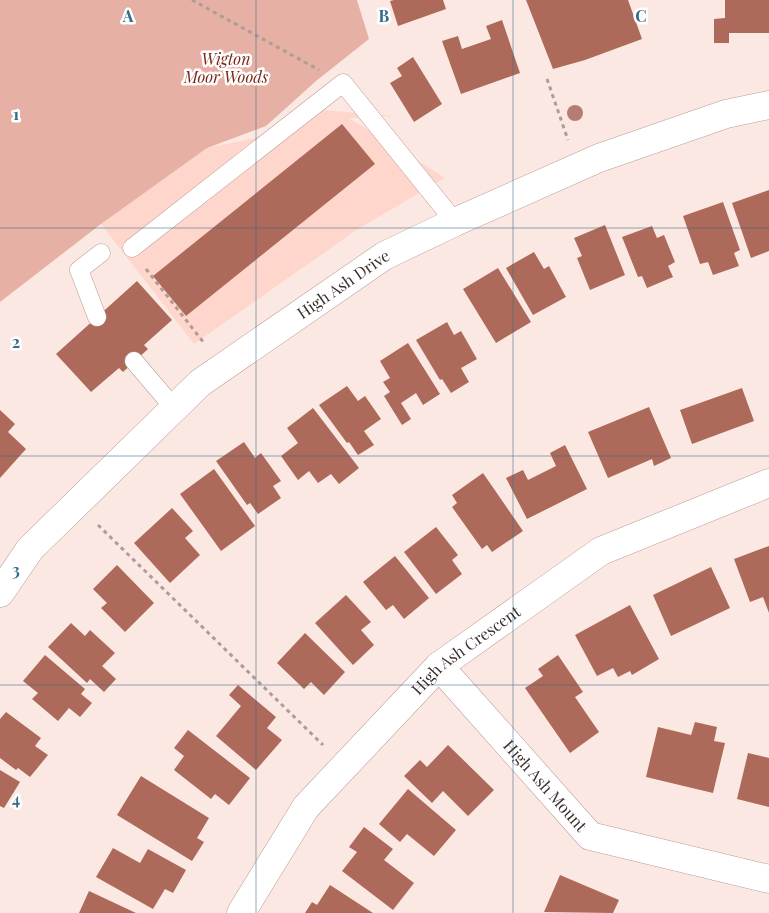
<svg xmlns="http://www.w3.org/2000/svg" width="769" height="913" font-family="'Playfair Display',serif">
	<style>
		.built { fill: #ffd6cc }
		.green { fill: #e6b1a4 }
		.building { fill: #ad6959 }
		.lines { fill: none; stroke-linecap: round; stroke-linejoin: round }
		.lane-casing { stroke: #bb9d96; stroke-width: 19 }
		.street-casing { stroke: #bb9d96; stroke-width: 29 }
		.path { stroke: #ad9c97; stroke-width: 3; stroke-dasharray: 4 4; stroke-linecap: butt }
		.lane { stroke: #fff; stroke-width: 18 }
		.street { stroke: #fff; stroke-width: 28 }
		.tree { fill: #b57d71 }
		.grid { fill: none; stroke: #356c87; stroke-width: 1; stroke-opacity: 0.55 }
		.labels { text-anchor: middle; stroke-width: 5; stroke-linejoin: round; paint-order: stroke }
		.park-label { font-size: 16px; font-style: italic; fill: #7b2613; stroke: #fff }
		.street-label { font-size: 16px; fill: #3d302d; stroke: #fff }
		.grid-label { font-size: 16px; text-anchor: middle; font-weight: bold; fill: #356c87; stroke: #fff; stroke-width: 5; stroke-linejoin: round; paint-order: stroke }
	</style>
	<rect width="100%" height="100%" fill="#fce8e3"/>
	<path class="built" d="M 322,110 L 395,116 L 349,118 L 445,178 L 358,229 L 194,344 L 101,224 L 207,148 L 255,138 Z"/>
	<path class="green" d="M 0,0 L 357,0 L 369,39 L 316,81 L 266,126 L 207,148 L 101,224 L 0,302 Z"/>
	<path class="building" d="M 394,0 L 443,0 L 446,9 L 398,26 L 390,1 Z
		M 526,0 L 628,0 L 642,39 L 585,60 L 553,69 Z
		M 725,0 L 769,0 L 769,33 L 729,33 L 729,43 L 714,43 L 714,19 L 725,18 Z
		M 502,20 L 520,73 L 461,94 L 442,41 L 458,36 L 462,49 L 491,39 L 486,26 Z
		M 413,57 L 442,104 L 414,122 L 390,83 L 402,76 L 397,68 Z
		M 342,124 L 375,164 L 186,316 L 153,276 Z
		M 769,190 L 769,251 L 751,258 L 732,203 Z
		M 723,202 L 740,250 L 734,253 L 739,266 L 713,275 L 708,262 L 700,264 L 683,216 Z
		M 605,225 L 625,275 L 590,290 L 577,258 L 582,256 L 574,238 Z
		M 652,226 L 657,238 L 664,235 L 675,262 L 668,266 L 673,277 L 647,288 L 642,276 L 638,277 L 622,237 Z
		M 534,252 L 544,269 L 549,266 L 566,297 L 533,315 L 506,268 Z
		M 498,268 L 531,322 L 496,343 L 463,289 Z
		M 137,281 L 172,320 L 144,345 L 148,349 L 123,372 L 119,368 L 91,392 L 56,354 Z
		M 447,322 L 454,335 L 461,331 L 477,359 L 461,368 L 469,382 L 451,393 L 442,379 L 440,380 L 416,340 Z
		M 408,343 L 440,394 L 423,405 L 416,393 L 401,403 L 411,419 L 402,425 L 384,396 L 390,392 L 383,382 L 390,378 L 380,361 Z
		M 347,386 L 358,401 L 365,396 L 381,419 L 364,431 L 374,445 L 358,455 L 349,442 L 347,443 L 319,405 Z
		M 742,388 L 754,421 L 692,444 L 680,410 Z
		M 649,407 L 671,458 L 654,466 L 652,459 L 608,478 L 588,432 Z
		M 313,408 L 359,468 L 339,484 L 331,474 L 318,483 L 309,471 L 298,480 L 281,456 L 298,443 L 287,428 Z
		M 0,410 L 15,424 L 8,432 L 26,449 L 0,478 Z
		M 244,442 L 255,458 L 261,453 L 281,481 L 273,486 L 281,498 L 258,514 L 250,503 L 247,505 L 216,461 Z
		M 565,445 L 587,489 L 527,519 L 506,478 L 523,470 L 528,480 L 556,466 L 550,453 Z
		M 214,469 L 255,526 L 221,551 L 180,494 Z
		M 483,473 L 523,531 L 492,552 L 487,545 L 482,549 L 452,507 L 457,503 L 452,495 Z
		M 172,508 L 193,531 L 185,538 L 200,555 L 170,583 L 134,543 Z
		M 436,527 L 458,555 L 452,560 L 462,574 L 436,594 L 404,552 Z
		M 769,546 L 769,613 L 763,597 L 750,602 L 734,559 Z
		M 395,556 L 429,598 L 404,619 L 393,605 L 386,610 L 363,582 Z
		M 117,565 L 154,603 L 125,632 L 101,608 L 107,603 L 93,589 Z
		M 711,567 L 730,608 L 671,636 L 653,595 Z
		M 346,595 L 371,622 L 361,630 L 374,645 L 353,665 L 315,623 Z
		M 630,605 L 659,659 L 632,675 L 630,671 L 618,677 L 613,668 L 597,676 L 575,635 Z
		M 71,623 L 85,636 L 90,630 L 115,653 L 102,666 L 116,679 L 104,692 L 90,679 L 87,683 L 48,647 Z
		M 305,633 L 345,672 L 324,695 L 311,682 L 304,689 L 277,663 Z
		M 45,655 L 85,689 L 81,694 L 92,703 L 80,717 L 69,708 L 58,721 L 32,699 L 38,693 L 23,681 Z
		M 558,655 L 583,692 L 575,697 L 599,732 L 570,753 L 525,688 L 543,676 L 538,669 Z
		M 238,685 L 276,717 L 267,728 L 282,740 L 256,770 L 216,736 L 241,706 L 229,695 Z
		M 6,712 L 41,738 L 35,746 L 48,755 L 30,777 L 18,768 L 16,770 L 0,758 L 0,719 Z
		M 695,722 L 717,727 L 714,741 L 725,743 L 713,793 L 646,777 L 658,727 L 691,735 Z
		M 188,730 L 250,778 L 229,805 L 215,794 L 211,799 L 174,770 L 184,756 L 174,748 Z
		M 448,745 L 494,790 L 468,816 L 443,791 L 432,803 L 404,776 L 420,760 L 427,767 Z
		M 748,753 L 769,758 L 769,807 L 737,799 Z
		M 0,770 L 20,782 L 4,808 L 0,806 Z
		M 141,776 L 209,818 L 197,838 L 204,842 L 192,861 L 117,815 Z
		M 408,789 L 456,830 L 434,856 L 407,834 L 400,842 L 379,824 Z
		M 364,827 L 393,849 L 384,860 L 414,883 L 393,910 L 342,871 L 357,852 L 349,847 Z
		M 113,848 L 140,863 L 148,849 L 186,870 L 173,893 L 165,889 L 153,909 L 96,877 Z
		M 560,875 L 619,900 L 613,913 L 544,912 Z
		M 330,885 L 373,913 L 305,913 L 312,902 L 317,905 Z
		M 89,891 L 136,913 L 79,913 Z"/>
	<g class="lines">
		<g class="lane-casing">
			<path id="lane" d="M 132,248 L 343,83 L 455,222
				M 97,317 L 79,270 L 101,253
				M 134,361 L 174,408"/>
		</g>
		<g class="street-casing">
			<g id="street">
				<path id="s1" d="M 0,593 L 30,549 L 200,383 L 384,256 L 455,222 L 599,158 L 726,114 L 769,105"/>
				<path id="s2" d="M 439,666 L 590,836 L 769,879"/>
				<path id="s3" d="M 241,913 L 306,807 L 439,666 L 601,551 L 769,483"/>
			</g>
		</g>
		<path class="path" d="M 192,0 L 319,70
			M 547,79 L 568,140
			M 146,269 L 204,343
			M 98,525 L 323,745"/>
		<use href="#lane" class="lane"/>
		<use href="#street" class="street"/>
	</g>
	<circle class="tree" cx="575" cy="113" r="8"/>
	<path class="grid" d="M 256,0 L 256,913M 513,0 L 513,913M 0,228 L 769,228M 0,456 L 769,456M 0,685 L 769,685"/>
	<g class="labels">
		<g class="park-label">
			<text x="226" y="65">Wigton<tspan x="226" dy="18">Moor Woods</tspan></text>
		</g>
		<g class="street-label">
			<text dy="6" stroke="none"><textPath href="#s1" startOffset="465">High Ash Drive</textPath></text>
			<text dy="6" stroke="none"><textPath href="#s3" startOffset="349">High Ash Crescent</textPath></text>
			<text dy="6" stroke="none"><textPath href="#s2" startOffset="160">High Ash Mount</textPath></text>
		</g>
	</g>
	<g class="grid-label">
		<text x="128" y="22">A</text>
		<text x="384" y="22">B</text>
		<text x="641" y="22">C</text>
		<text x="16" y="120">1</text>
		<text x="16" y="348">2</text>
		<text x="16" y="576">3</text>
		<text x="16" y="805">4</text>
	</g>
</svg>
